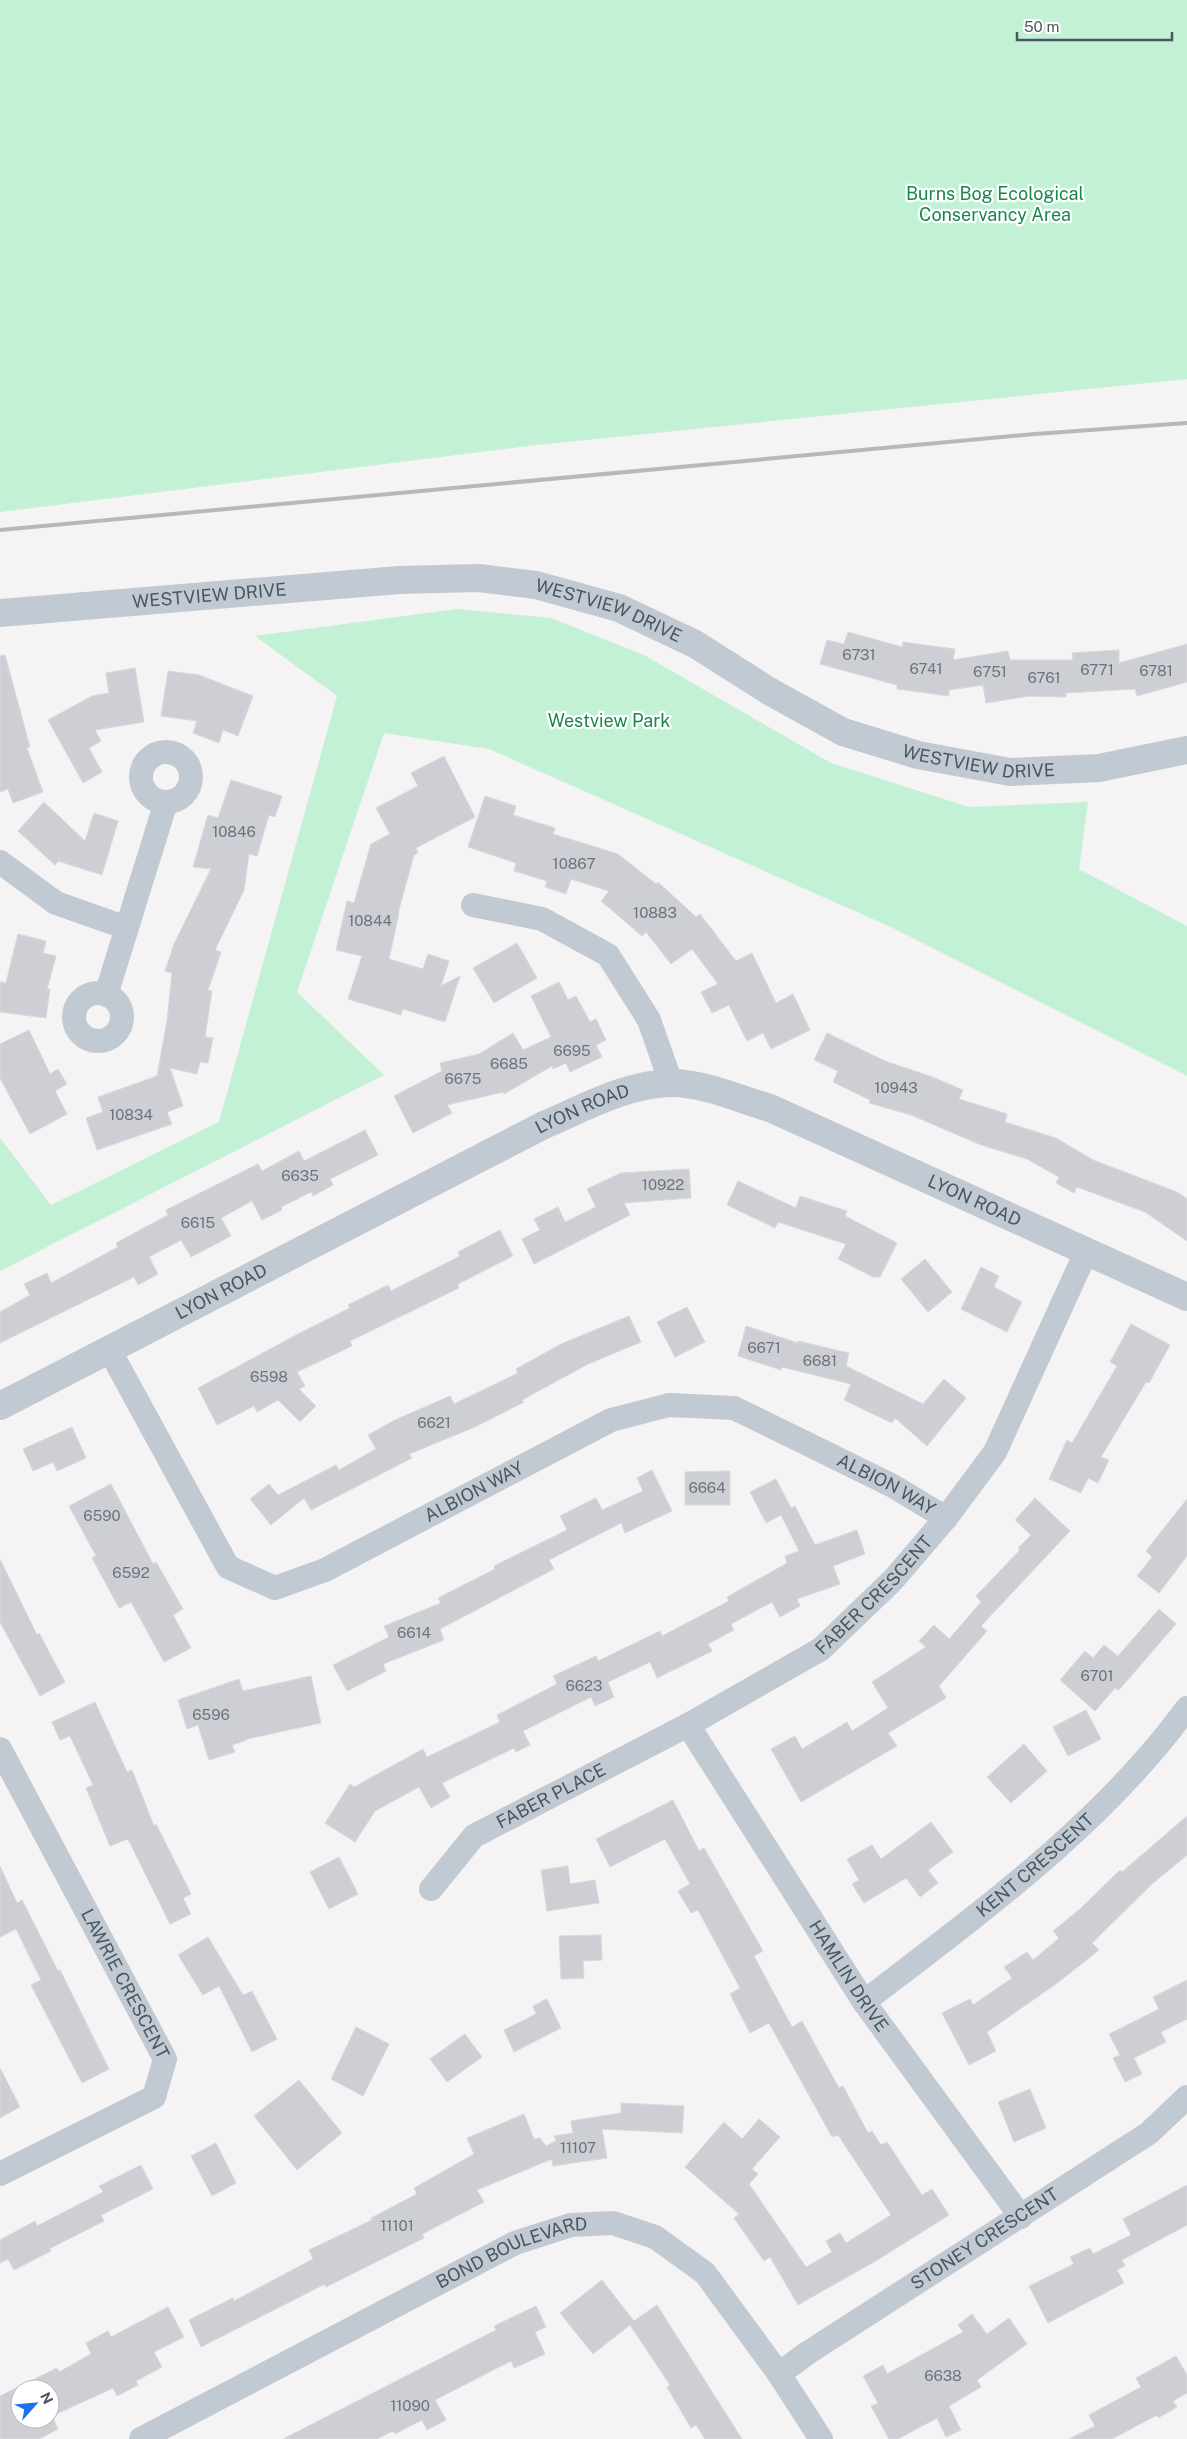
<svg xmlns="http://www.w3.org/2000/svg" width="1187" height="2439" font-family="'Public Sans',sans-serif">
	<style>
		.green { fill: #c3f1d5 }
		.building { fill: #cdcfd5; stroke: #d7d9de; fill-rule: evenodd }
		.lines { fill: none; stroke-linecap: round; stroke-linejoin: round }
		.minor { stroke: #c1cad2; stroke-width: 24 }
		.tertiary { stroke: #c1cad2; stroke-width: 28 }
		.rail { stroke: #b5b8bd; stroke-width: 4 }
		.labels { text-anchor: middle; stroke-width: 4.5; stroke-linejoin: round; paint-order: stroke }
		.number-label { font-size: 15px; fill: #6b747e }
		.park-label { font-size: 18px; fill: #17864f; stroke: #fff }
		.street-label { font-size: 18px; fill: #4a5661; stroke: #fff }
	</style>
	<rect width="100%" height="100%" fill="#f5f3f3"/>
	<path class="green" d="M 0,0 L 1187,0 L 1187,379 L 536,445 L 0,512 Z
		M 457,609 L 551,618 L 644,655 L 831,763 L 969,807 L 1088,802 L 1079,869 L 1187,926 L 1187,1076 L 891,927 L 489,749 L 384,733 L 297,992 L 384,1075 L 0,1271 L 0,1138 L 51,1205 L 219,1122 L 337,696 L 255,636 Z"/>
	<path class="building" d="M 848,632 L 902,647 L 903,642 L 955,649 L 953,660 L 1008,651 L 1010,660 L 1073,660 L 1072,653 L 1119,650 L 1119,663 L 1187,644 L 1187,682 L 1137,696 L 1135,689 L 1066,693 L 1066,697 L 1029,696 L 986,703 L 983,685 L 949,690 L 949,696 L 897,689 L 897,685 L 820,664 L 827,640 L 844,644 Z
		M 5,655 L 30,747 L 27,748 L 43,792 L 13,803 L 8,789 L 0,792 L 0,656 Z
		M 135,668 L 144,722 L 95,730 L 101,741 L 89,748 L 102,772 L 83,783 L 48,720 L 92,696 L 109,693 L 106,673 Z
		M 168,671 L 199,675 L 253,696 L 238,736 L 223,730 L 219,743 L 193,733 L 197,721 L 161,716 Z
		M 444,756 L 475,817 L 416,848 L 418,853 L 414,855 L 398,913 L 399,913 L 389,959 L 423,969 L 428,954 L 449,961 L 441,986 L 460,976 L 445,1022 L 403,1009 L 401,1015 L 348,999 L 362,956 L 336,950 L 347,901 L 354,903 L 371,844 L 390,834 L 376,808 L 418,786 L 411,773 Z
		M 231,780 L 282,796 L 275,817 L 269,815 L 257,856 L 249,854 L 244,890 L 215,950 L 221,952 L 208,990 L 212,991 L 205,1037 L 213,1038 L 208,1063 L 200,1062 L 197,1074 L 170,1068 L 183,1106 L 167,1112 L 172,1124 L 97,1150 L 86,1118 L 103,1112 L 98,1097 L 157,1076 L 167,1021 L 172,973 L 165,971 L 174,944 L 211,869 L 193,867 L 208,815 L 218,818 Z
		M 485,796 L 516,806 L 513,815 L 555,828 L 553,834 L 618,854 L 656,884 L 658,882 L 696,917 L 700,914 L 736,961 L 752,953 L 776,1003 L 793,994 L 810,1030 L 771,1049 L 763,1033 L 747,1041 L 729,1005 L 712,1013 L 701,992 L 718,984 L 692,949 L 671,964 L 646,932 L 642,936 L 601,901 L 609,891 L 571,879 L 566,894 L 545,887 L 547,881 L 514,871 L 516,863 L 468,847 Z
		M 44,802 L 85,841 L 94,813 L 118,821 L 102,875 L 58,861 L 55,865 L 18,831 Z
		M 18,934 L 46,941 L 43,953 L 56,956 L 47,989 L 50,989 L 46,1018 L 0,1012 L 0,982 L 6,983 Z
		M 517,943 L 537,978 L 494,1003 L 473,968 Z
		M 559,982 L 568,1000 L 576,996 L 590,1022 L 596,1019 L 606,1040 L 596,1045 L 602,1057 L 570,1072 L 566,1063 L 553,1069 L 552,1066 L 504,1094 L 503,1092 L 447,1105 L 452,1113 L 413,1133 L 394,1096 L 442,1071 L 440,1063 L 479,1054 L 513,1033 L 523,1050 L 551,1037 L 531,996 Z
		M 29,1030 L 50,1074 L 58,1069 L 67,1084 L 55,1091 L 67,1114 L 30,1134 L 0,1078 L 0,1044 Z
		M 827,1033 L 885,1061 L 930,1076 L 963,1090 L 959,1099 L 1007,1114 L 1005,1122 L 1056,1138 L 1093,1160 L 1177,1192 L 1187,1199 L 1187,1241 L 1145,1212 L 1077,1187 L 1074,1193 L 1056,1183 L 1059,1177 L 1027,1159 L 981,1145 L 911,1115 L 869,1103 L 870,1100 L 833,1082 L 838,1071 L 814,1060 Z
		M 365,1130 L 378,1155 L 330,1179 L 333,1185 L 313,1196 L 311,1192 L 281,1207 L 282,1210 L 262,1220 L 252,1201 L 221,1218 L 231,1236 L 191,1257 L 181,1240 L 149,1257 L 158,1274 L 138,1285 L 134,1277 L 0,1343 L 0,1312 L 30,1295 L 24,1284 L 47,1273 L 51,1283 L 118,1247 L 116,1243 L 168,1215 L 166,1210 L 258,1164 L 262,1171 L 299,1151 L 304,1161 Z
		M 689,1169 L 691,1198 L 624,1203 L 630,1215 L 534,1264 L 522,1239 L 540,1230 L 534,1219 L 558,1207 L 565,1222 L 596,1207 L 587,1189 L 621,1173 Z
		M 738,1181 L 796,1208 L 800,1196 L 847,1211 L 845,1216 L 897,1243 L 880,1277 L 873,1277 L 838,1259 L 846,1244 L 778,1222 L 775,1228 L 727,1205 Z
		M 500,1230 L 513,1256 L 458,1284 L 459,1288 L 350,1341 L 352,1346 L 297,1372 L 305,1386 L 299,1389 L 316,1406 L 300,1422 L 278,1400 L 257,1412 L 254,1406 L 217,1425 L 198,1388 L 296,1335 L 350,1308 L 348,1305 L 388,1285 L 391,1291 L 460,1256 L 458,1252 Z
		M 925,1259 L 952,1292 L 928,1312 L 901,1279 Z
		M 981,1267 L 999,1276 L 994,1287 L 1022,1302 L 1007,1332 L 961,1309 Z
		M 687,1307 L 705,1342 L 675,1357 L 657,1322 Z
		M 629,1316 L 641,1342 L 588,1364 L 522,1400 L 524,1402 L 475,1427 L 409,1454 L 412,1458 L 311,1510 L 304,1498 L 271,1525 L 250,1499 L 269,1484 L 278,1495 L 336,1465 L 339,1470 L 376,1449 L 368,1435 L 395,1420 L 450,1396 L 454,1404 L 518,1373 L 516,1369 L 561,1344 Z
		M 1131,1324 L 1170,1345 L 1149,1383 L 1146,1382 L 1101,1457 L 1109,1460 L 1098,1483 L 1088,1478 L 1081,1493 L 1049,1479 L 1067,1440 L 1072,1443 L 1117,1366 L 1110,1362 Z
		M 746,1326 L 798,1343 L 798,1341 L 849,1353 L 846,1366 L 923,1404 L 944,1379 L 966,1398 L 927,1446 L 895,1418 L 892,1423 L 844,1400 L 851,1384 L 782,1367 L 781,1370 L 738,1356 Z
		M 72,1427 L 86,1458 L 57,1471 L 53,1462 L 33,1471 L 23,1449 Z
		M 652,1470 L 672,1511 L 625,1533 L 621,1523 L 549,1560 L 554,1569 L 440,1629 L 444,1640 L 383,1664 L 386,1671 L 347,1691 L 333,1665 L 389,1637 L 384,1626 L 441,1603 L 438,1598 L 495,1569 L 494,1566 L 567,1530 L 560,1516 L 596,1498 L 602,1510 L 643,1491 L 637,1478 Z
		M 730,1471 L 730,1505 L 685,1505 L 685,1472 Z
		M 776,1479 L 791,1508 L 795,1506 L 815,1545 L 857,1530 L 865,1554 L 833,1566 L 840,1584 L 797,1599 L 800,1606 L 780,1617 L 772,1602 L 731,1624 L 734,1630 L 708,1644 L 712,1651 L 657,1678 L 650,1662 L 608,1682 L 614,1697 L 595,1706 L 591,1697 L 523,1731 L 530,1745 L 516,1752 L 514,1748 L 442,1783 L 450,1797 L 431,1808 L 419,1787 L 375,1811 L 355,1842 L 325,1823 L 350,1784 L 354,1787 L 423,1749 L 427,1757 L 500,1722 L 497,1715 L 557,1684 L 553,1676 L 596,1656 L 598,1661 L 660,1631 L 662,1636 L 729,1601 L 727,1597 L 787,1563 L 785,1556 L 799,1551 L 781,1515 L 766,1523 L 750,1492 Z
		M 111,1484 L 153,1564 L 156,1562 L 183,1609 L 173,1615 L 191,1648 L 164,1662 L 131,1602 L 119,1608 L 92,1558 L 96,1556 L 69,1506 Z
		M 1035,1498 L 1070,1531 L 981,1626 L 987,1631 L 939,1686 L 946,1698 L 888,1733 L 897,1746 L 801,1802 L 771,1749 L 795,1736 L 802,1749 L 847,1722 L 852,1731 L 888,1708 L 872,1682 L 926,1647 L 919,1641 L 934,1625 L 949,1639 L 981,1602 L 976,1596 L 1020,1550 L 1018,1548 L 1031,1535 L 1015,1520 Z
		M 1187,1499 L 1187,1556 L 1159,1593 L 1137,1576 L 1152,1557 L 1146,1551 Z
		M 0,1559 L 37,1635 L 39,1633 L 65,1682 L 40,1696 L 0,1622 Z
		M 1159,1609 L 1176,1624 L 1119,1690 L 1115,1688 L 1095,1711 L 1060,1680 L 1085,1651 L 1093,1658 L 1104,1645 L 1118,1656 Z
		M 311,1676 L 321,1723 L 247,1739 L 247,1740 L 232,1745 L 235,1752 L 209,1760 L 198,1725 L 187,1729 L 178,1700 L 239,1679 L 243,1691 Z
		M 95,1702 L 127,1772 L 132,1770 L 154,1826 L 156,1824 L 191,1894 L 183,1898 L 191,1914 L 170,1924 L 128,1839 L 110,1846 L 86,1788 L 93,1785 L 70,1736 L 60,1740 L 52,1722 Z
		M 1086,1710 L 1101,1739 L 1068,1756 L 1053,1727 Z
		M 1024,1744 L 1047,1771 L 1011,1803 L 987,1777 Z
		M 673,1800 L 699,1851 L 704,1848 L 763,1951 L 754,1956 L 792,2027 L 802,2021 L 839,2088 L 843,2086 L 868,2133 L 872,2131 L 881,2145 L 887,2142 L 922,2195 L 932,2189 L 949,2215 L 879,2259 L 798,2305 L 770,2257 L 764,2261 L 734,2218 L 739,2214 L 685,2167 L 724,2122 L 742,2139 L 759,2119 L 780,2137 L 752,2169 L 758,2174 L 749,2184 L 806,2267 L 832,2252 L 826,2241 L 840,2233 L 846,2243 L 891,2215 L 838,2135 L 832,2137 L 769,2023 L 750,2033 L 730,1994 L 740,1988 L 698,1910 L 691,1913 L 678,1891 L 690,1884 L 665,1839 L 610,1867 L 596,1839 Z
		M 1187,1816 L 1187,1855 L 1152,1884 L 1092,1943 L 1099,1950 L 1056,1984 L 987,2032 L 996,2051 L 969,2065 L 942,2013 L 970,1999 L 973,2005 L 1012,1978 L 1004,1967 L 1027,1952 L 1033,1960 L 1059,1938 L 1053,1931 L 1080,1909 L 1120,1870 L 1122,1872 Z
		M 931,1822 L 953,1852 L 928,1870 L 938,1883 L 920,1897 L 906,1878 L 864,1903 L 852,1884 L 859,1880 L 847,1859 L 872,1845 L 881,1859 Z
		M 339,1857 L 358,1894 L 329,1909 L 310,1872 Z
		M 0,1866 L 17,1903 L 22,1900 L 58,1971 L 60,1970 L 109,2069 L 82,2083 L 31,1985 L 41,1980 L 16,1929 L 0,1937 Z
		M 568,1866 L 570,1884 L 595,1880 L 599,1903 L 547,1911 L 541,1870 Z
		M 601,1935 L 602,1960 L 583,1961 L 584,1978 L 561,1979 L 559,1936 Z
		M 208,1937 L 243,1995 L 252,1991 L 277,2039 L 252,2052 L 219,1986 L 203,1995 L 178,1955 Z
		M 1187,1980 L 1187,2019 L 1161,2032 L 1166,2042 L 1134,2058 L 1142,2074 L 1125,2082 L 1113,2058 L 1120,2055 L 1109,2034 L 1159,2009 L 1153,1997 Z
		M 547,1999 L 561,2028 L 514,2052 L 504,2030 L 536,2014 L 533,2006 Z
		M 356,2027 L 389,2044 L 363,2096 L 331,2079 Z
		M 465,2034 L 482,2057 L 447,2082 L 430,2059 Z
		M 0,2068 L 20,2107 L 0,2118 Z
		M 299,2080 L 342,2133 L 297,2170 L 254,2116 Z
		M 1030,2089 L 1046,2128 L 1014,2142 L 998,2102 Z
		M 621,2103 L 684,2106 L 682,2133 L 602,2129 L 607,2158 L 553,2166 L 552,2159 L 477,2190 L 484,2202 L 422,2234 L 424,2238 L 326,2287 L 325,2284 L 201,2347 L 189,2320 L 233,2298 L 234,2301 L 313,2259 L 309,2250 L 372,2220 L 371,2218 L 417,2194 L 414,2188 L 474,2154 L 467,2138 L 524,2114 L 534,2139 L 540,2138 L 546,2146 L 556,2141 L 554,2136 L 573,2133 L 571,2121 L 621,2113 Z
		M 216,2143 L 236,2183 L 212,2196 L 191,2156 Z
		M 141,2165 L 153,2189 L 101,2215 L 104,2221 L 49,2249 L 51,2251 L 14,2270 L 8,2259 L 0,2263 L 0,2240 L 35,2221 L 37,2226 L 103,2192 L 99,2186 Z
		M 1187,2185 L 1187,2225 L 1122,2260 L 1125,2266 L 1117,2270 L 1124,2283 L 1048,2323 L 1029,2286 L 1074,2264 L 1070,2257 L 1090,2248 L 1093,2254 L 1131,2235 L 1123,2219 Z
		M 602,2280 L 634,2321 L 657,2305 L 742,2439 L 705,2439 L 696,2425 L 691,2428 L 667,2387 L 670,2385 L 630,2325 L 593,2354 L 560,2313 Z
		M 536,2306 L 546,2327 L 535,2332 L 545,2354 L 514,2368 L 511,2361 L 435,2400 L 446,2420 L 427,2430 L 422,2420 L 395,2434 L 393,2431 L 377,2439 L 283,2439 L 496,2330 L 494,2326 Z
		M 168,2307 L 184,2337 L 154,2352 L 162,2367 L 136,2381 L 138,2385 L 117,2396 L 113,2388 L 52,2416 L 58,2429 L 39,2439 L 0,2439 L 0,2396 L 57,2368 L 59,2372 L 91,2354 L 86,2343 L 108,2331 L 111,2337 ZM 20,2389 L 50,2389 L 50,2419 L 20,2419 Z
		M 972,2314 L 987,2334 L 1009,2318 L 1027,2344 L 977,2380 L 981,2387 L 949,2406 L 961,2430 L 946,2437 L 937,2418 L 898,2439 L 889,2439 L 871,2406 L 878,2403 L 863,2376 L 883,2365 L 887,2374 L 963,2332 L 958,2325 Z
		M 1176,2356 L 1187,2375 L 1187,2393 L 1173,2401 L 1177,2407 L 1158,2418 L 1157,2415 L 1112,2439 L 1069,2439 L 1095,2426 L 1089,2415 L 1141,2387 L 1136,2378 Z"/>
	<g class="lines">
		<g class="minor">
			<circle cx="166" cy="777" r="25"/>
			<path d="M 0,862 L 56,903 L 127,928"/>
			<path d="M 473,905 L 542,919 L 608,955 L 649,1020 L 671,1083"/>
			<circle cx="98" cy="1017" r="24"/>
			<path d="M 106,995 L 166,802"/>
			<path id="s1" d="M 110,1351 L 228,1567 L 275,1588 L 325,1570 L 611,1420 L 669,1405 L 734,1408 L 893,1486 L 946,1518"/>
			<path id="s2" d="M 688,1725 L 864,2002 L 1021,2217"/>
			<path id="s3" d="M 0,1749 L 165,2059 L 154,2097 L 0,2174"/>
			<path id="s4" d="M 431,1889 L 474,1836 L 688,1725 L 821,1649 L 893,1580 L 946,1518 L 995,1452 L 1086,1252"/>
			<path id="s5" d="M 864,2002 C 978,1914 1101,1826 1187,1708"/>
			<path id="s6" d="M 779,2374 L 806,2354 L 1149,2133 L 1187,2097"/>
			<path id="s7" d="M 141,2439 L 515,2243 L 571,2225 L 613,2223 L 655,2237 L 705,2273 L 779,2374 L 821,2439"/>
		</g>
		<g class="tertiary">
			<path id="s8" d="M 0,613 L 399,580 L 479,578 L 536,585 L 619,608 L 695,644 L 769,691 L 843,732 L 918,755 L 1010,772 L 1099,768 L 1187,750"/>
			<path id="s9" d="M 0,1406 L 544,1125 C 584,1108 626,1084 671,1083 C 704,1083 739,1099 770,1108 L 1187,1297"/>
		</g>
		<path class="rail" d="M 0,530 L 1035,434 L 1187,423"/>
	</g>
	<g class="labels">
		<g class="number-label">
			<text x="859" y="660">6731</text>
			<text x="926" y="674">6741</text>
			<text x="1097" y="675">6771</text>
			<text x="1156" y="676">6781</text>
			<text x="990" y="677">6751</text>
			<text x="1044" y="683">6761</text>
			<text x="234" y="837">10846</text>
			<text x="574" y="869">10867</text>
			<text x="655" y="918">10883</text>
			<text x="370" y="926">10844</text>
			<text x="572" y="1056">6695</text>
			<text x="509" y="1069">6685</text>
			<text x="463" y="1084">6675</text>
			<text x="896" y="1093">10943</text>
			<text x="131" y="1120">10834</text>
			<text x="300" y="1181">6635</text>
			<text x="663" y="1190">10922</text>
			<text x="198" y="1228">6615</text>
			<text x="764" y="1353">6671</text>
			<text x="820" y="1366">6681</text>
			<text x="269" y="1382">6598</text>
			<text x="434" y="1428">6621</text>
			<text x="707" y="1493">6664</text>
			<text x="102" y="1521">6590</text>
			<text x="131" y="1578">6592</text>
			<text x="414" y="1638">6614</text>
			<text x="1097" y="1681">6701</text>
			<text x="584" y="1691">6623</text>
			<text x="211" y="1720">6596</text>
			<text x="578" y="2153">11107</text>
			<text x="397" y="2231">11101</text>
			<text x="943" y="2381">6638</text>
			<text x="410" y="2411">11090</text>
		</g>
		<g class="park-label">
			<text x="995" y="200">Burns Bog Ecological<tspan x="995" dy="21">Conservancy Area</tspan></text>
			<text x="609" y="727">Westview Park</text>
		</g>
		<g class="street-label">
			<text dy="6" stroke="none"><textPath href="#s8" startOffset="210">WESTVIEW DRIVE</textPath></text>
			<text dy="6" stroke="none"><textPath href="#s8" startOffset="615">WESTVIEW DRIVE</textPath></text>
			<text dy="6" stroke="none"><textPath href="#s8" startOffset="1020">WESTVIEW DRIVE</textPath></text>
			<text dy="6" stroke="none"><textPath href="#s9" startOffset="654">LYON ROAD</textPath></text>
			<text dy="6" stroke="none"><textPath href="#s9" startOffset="1074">LYON ROAD</textPath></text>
			<text dy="6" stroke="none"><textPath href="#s9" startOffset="249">LYON ROAD</textPath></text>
			<text dy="6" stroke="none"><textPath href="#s1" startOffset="969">ALBION WAY</textPath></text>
			<text dy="6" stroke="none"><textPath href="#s1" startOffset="519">ALBION WAY</textPath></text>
			<text dy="6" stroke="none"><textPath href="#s4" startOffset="538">FABER CRESCENT</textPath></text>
			<text dy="6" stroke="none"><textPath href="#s4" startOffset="155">FABER PLACE</textPath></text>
			<text dy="6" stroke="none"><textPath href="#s5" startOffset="219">KENT CRESCENT</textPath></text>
			<text dy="6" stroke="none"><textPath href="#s2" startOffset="298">HAMLIN DRIVE</textPath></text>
			<text dy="6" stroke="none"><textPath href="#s3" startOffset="266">LAWRIE CRESCENT</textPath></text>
			<text dy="6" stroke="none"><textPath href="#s6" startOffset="246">STONEY CRESCENT</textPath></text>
			<text dy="6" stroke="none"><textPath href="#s7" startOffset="416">BOND BOULEVARD</textPath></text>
		</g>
	</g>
	<g transform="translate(35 2404) rotate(63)"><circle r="24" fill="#ffffff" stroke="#b7bbc0"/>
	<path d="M0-4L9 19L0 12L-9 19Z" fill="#1a73e8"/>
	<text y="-8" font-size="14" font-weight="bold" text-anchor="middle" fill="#4a5661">N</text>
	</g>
	<path d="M1017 32v8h155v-8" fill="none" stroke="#4a5661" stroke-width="2.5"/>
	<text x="1024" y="32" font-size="15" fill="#4a5661" stroke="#ffffff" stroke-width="4" paint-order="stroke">50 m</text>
</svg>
